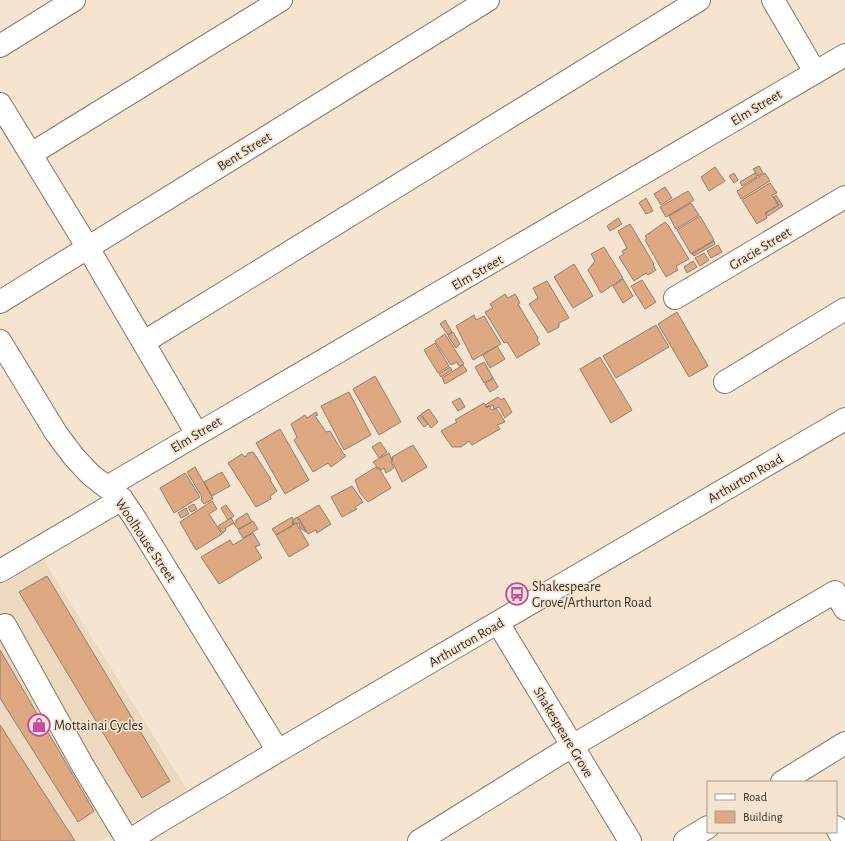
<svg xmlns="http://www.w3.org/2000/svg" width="845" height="841" font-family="'Alegreya Sans',sans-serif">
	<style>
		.built { fill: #ecd9be }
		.building { fill: #dda882; stroke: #937f71 }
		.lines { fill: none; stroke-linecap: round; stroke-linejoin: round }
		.minor-casing { stroke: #857764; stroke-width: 24 }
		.minor { stroke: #fff; stroke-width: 22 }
		.labels { text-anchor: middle; stroke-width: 3.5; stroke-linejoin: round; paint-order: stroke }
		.street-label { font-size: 14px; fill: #363028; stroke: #f4e4d0 }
		.poi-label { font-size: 14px; fill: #363028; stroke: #f4e4d0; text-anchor: start }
	</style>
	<rect width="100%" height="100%" fill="#f4e4d0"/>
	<path class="built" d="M 43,559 L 187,790 L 100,841 L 0,841 L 0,575 L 5,583 Z"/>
	<path class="building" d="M 759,166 L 763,173 L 758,176 L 753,169 Z
		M 715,167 L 725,181 L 709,191 L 701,177 Z
		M 734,173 L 738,180 L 734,183 L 729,176 Z
		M 755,173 L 757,177 L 742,186 L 740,182 Z
		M 765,173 L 770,181 L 741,199 L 737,191 Z
		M 770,183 L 777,193 L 772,195 L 778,205 L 765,213 L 767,218 L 757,224 L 742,200 Z
		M 665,187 L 672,198 L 661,205 L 654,194 Z
		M 688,191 L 694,200 L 666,217 L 660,207 Z
		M 776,195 L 783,206 L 768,216 L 766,213 L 779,205 L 774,197 Z
		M 646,198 L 653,211 L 646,214 L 639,203 Z
		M 691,203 L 699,215 L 676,229 L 669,216 Z
		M 700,216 L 714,240 L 691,254 L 677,230 Z
		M 618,218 L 622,224 L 610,231 L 607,226 Z
		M 665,222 L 668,225 L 689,259 L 676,266 L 678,270 L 666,277 L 645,240 L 647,239 L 645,236 Z
		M 630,224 L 654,264 L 653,265 L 656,270 L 648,275 L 646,273 L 634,281 L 619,257 L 624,254 L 622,251 L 627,248 L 618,231 Z
		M 714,241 L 715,244 L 694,256 L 692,254 Z
		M 718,245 L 722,252 L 711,258 L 707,251 Z
		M 604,247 L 623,278 L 601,293 L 588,270 L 595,261 L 591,254 Z
		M 704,253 L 709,260 L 700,266 L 695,258 Z
		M 693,261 L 697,267 L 687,273 L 684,267 Z
		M 574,264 L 593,296 L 573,308 L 554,277 Z
		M 623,279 L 633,296 L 623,303 L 613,286 Z
		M 642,280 L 656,302 L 645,309 L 631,286 Z
		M 547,281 L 569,318 L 559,323 L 559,327 L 548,333 L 529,304 L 538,298 L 533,288 Z
		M 505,294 L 508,298 L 515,294 L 520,303 L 518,304 L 538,338 L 537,340 L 540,344 L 517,358 L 507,342 L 504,343 L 485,312 L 493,308 L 490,304 Z
		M 677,312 L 708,366 L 689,377 L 658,324 Z
		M 474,315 L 476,320 L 484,316 L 501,344 L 473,360 L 456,326 Z
		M 445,320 L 452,332 L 448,335 L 440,324 Z
		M 656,325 L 669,347 L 616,378 L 603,356 Z
		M 453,332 L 460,344 L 456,348 L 448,336 Z
		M 445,334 L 464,364 L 459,366 L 457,362 L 451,365 L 435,341 Z
		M 435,343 L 449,366 L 438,373 L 424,350 Z
		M 497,346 L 505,359 L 490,368 L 483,355 Z
		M 600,357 L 632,410 L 611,423 L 580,369 Z
		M 484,362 L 493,378 L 484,383 L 475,367 Z
		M 463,365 L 467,371 L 445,384 L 442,378 Z
		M 450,367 L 452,370 L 441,377 L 439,374 Z
		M 375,376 L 401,422 L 379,435 L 353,389 Z
		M 493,378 L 498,387 L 490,392 L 485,384 Z
		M 349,392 L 371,435 L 344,450 L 321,406 Z
		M 498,397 L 501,400 L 504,398 L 512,412 L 505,418 L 499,407 L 494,409 L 493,405 L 490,407 L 489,405 L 487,407 L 485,405 Z
		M 460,398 L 465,407 L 458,411 L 452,402 Z
		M 484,403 L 487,408 L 489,406 L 492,410 L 496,408 L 505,422 L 497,425 L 500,429 L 472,445 L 469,441 L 461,447 L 452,447 L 441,431 L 457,422 L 455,420 Z
		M 429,409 L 438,422 L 431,428 L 421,414 Z
		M 316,412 L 318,415 L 315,416 L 326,432 L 330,431 L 343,453 L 346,456 L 331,467 L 328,463 L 313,472 L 294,440 L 297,437 L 291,424 L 305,415 L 307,418 Z
		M 420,415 L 428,424 L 424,427 L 417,418 Z
		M 280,429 L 309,480 L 285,494 L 256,443 Z
		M 380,442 L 387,452 L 379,458 L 372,447 Z
		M 413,445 L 427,467 L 402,482 L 392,461 L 393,460 L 392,457 Z
		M 253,452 L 271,479 L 270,480 L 277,491 L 270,496 L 271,499 L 256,507 L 228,463 L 242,454 L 245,457 L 248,453 Z
		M 389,453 L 392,460 L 391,462 L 394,468 L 386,473 L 384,468 L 381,470 L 378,468 L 373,462 Z
		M 195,467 L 213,499 L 204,504 L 201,500 L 202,497 L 187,472 Z
		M 376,467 L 377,469 L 379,468 L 391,488 L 368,502 L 360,493 L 355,480 Z
		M 222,472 L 230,486 L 212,496 L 204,482 Z
		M 185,473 L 200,497 L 174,513 L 160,488 Z
		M 352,486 L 363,502 L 355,507 L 357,509 L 342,517 L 331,497 Z
		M 212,501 L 217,509 L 209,514 L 222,534 L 196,550 L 180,522 Z
		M 194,504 L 197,509 L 191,512 L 188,507 Z
		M 226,505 L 234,516 L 228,520 L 221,508 Z
		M 319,505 L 331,524 L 317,533 L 316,530 L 308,534 L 298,517 Z
		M 186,508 L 189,514 L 181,518 L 178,513 Z
		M 247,513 L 252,522 L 238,529 L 234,524 L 236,523 L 236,520 Z
		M 292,517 L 293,519 L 292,526 L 276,535 L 272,529 Z
		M 297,517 L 302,525 L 306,532 L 300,528 L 299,523 L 297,524 L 296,523 L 293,525 L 294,519 Z
		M 231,518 L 234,523 L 225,528 L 226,530 L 223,533 L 218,526 Z
		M 253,521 L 258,529 L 243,538 L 238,530 Z
		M 296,523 L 309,545 L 289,557 L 276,535 Z
		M 253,533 L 260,545 L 255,547 L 262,558 L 219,584 L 201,557 L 230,540 L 233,545 Z
		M 47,576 L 170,781 L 142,798 L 19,592 Z
		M 0,650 L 94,811 L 78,822 L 0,698 Z
		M 0,725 L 75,841 L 0,841 Z"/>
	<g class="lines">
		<g class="minor-casing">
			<path id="minor" d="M 773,0 L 815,72
				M 0,46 L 74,0
				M 0,104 L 88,248 L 197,434
				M 31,154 L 281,0
				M 675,298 L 845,197
				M 0,302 L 488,0
				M 0,341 L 56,433 L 74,457 L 91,475 L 122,499 L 136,520 L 278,751
				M 144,342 L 699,0
				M 725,382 L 845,309
				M 107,487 L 845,55
				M 0,571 L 122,499
				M 498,623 L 630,841
				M 5,625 L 83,766 L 128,841
				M 782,782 L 845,743
				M 836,827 L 844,841
				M 129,841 L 157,823 L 278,751 L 845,419
				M 419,841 L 572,746 L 835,592 L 845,609
				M 685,841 L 708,827"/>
		</g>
		<use href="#minor" class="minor"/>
	</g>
	<defs>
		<g id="bus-ring" transform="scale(1.15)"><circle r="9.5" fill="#f4e4d0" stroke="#c04ca5" stroke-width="1.5"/><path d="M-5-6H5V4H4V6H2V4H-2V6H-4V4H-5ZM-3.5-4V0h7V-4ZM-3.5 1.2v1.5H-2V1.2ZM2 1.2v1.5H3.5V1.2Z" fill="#c04ca5"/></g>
		<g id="shop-ring" transform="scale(1.15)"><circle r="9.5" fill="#f4e4d0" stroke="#c04ca5" stroke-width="1.5"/><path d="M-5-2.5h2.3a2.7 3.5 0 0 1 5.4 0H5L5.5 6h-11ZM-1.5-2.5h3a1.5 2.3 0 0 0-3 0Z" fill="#c04ca5"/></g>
	</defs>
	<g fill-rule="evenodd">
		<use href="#bus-ring" x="517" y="594"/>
		<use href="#shop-ring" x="39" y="725"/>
	</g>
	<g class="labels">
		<g class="street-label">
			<text transform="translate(756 107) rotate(-31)" y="5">Elm Street</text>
			<text transform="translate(244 151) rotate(-32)" y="5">Bent Street</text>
			<text transform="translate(760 248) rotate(-31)" y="5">Gracie Street</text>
			<text transform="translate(477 272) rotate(-30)" y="5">Elm Street</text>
			<text transform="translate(196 434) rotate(-31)" y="5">Elm Street</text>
			<text transform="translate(745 478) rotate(-30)" y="5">Arthurton Road</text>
			<text transform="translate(146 540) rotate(56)" y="5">Woolhouse Street</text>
			<text transform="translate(466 642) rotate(-30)" y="5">Arthurton Road</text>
			<text transform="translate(564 732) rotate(59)" y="5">Shakespeare Grove</text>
		</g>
		<g class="poi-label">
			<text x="532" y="591">Shakespeare<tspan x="532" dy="16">Grove/Arthurton Road</tspan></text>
			<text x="54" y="730">Mottainai Cycles</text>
		</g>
	</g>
	<rect x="707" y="781" width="130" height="52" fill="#f4e4d0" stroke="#a89c8d"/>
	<rect x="715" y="794" width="20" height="6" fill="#ffffff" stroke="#a89c8d"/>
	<text x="743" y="801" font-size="12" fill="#363028">Road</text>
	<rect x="715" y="811" width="20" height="12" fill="#dda882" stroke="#a89c8d"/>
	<text x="743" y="821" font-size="12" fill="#363028">Building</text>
</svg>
